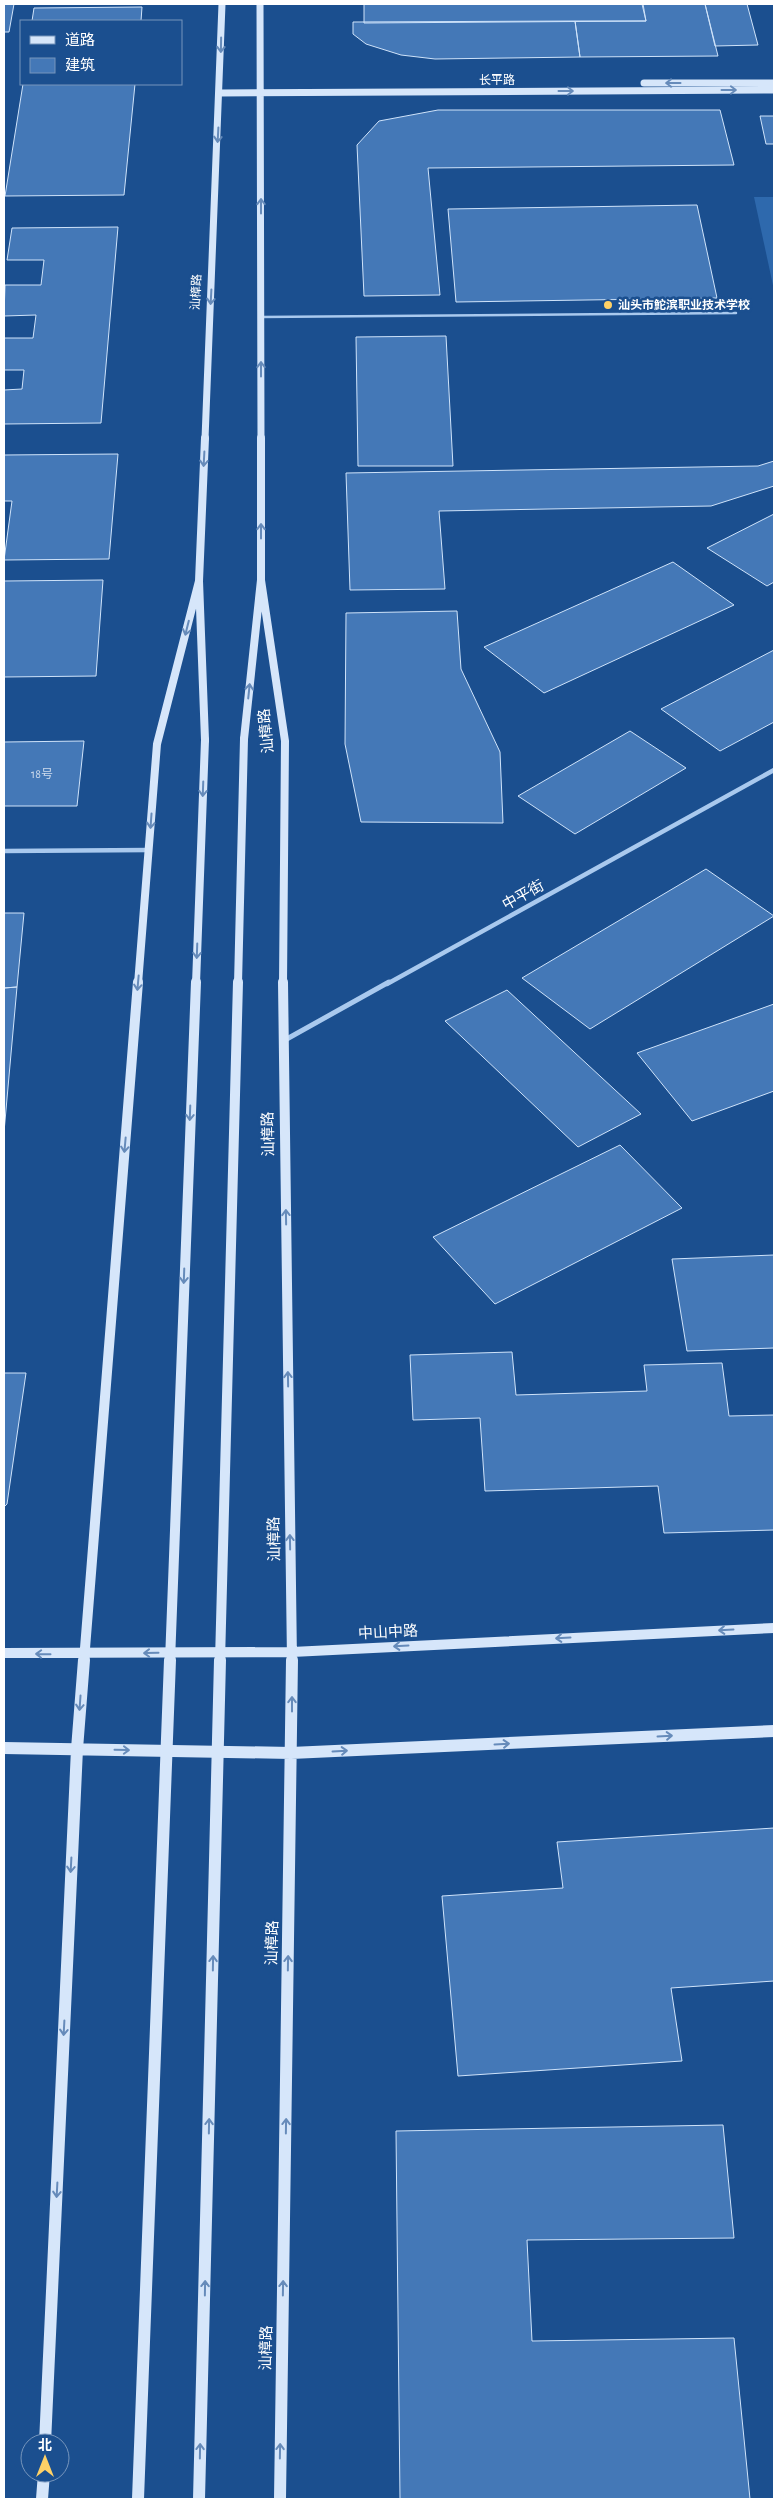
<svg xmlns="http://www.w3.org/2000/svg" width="778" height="2503" font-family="'Alegreya Sans','Noto Sans SC',sans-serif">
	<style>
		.green { fill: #2e69ad }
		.building { fill: #4478b7; stroke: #cfe3fa }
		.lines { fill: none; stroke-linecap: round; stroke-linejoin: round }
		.lane { stroke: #a9c9ee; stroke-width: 2.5 }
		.street-far1 { stroke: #a9c9ee; stroke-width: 4.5 }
		.street { stroke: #a9c9ee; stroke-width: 5 }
		.secondary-far3 { stroke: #d6e6fa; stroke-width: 7 }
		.secondary-far2 { stroke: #d6e6fa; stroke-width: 8 }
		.secondary-far1 { stroke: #d6e6fa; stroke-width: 10 }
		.secondary { stroke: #d6e6fa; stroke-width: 12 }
		.secondary-bridge-far2 { stroke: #d6e6fa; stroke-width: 8 }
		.secondary-bridge-far1 { stroke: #d6e6fa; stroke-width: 10 }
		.secondary-bridge { stroke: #d6e6fa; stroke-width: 12 }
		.oneway { stroke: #668bba }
		.poi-dot { fill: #ffd166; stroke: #1b4f8f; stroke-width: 2 }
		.labels { text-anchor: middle; stroke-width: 5; stroke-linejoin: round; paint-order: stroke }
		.far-street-label { font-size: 12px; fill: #fff; stroke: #1b4f8f }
		.far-poi-label { font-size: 12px; font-weight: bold; fill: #fff; stroke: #1b4f8f; text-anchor: start }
		.number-label { font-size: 12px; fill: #d0dded }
		.street-label { font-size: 15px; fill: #fff; stroke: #1b4f8f }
	</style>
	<rect width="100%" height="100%" fill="#1b4f8f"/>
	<path class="green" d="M 754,197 L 774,197 L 774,290 Z"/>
	<path class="building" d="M 4,4 L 14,4 L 9,32 L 4,32 Z
		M 364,4 L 642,4 L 646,21 L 364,23 Z
		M 643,4 L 705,4 L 718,56 L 580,57 L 575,21 L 646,21 Z
		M 705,4 L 747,4 L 758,45 L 715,46 Z
		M 142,7 L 141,21 L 32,21 L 34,8 Z
		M 575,21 L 580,57 L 435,59 L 401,55 L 366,44 L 353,34 L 353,22 Z
		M 23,84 L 135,84 L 124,195 L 5,196 Z
		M 438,110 L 720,110 L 734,165 L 428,168 L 440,295 L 364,296 L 357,145 L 379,121 Z
		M 760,116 L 774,116 L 774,144 L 766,144 Z
		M 697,205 L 717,298 L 456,302 L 448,209 Z
		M 118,227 L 101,423 L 4,424 L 4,390 L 22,389 L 24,370 L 4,370 L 4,338 L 33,338 L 36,315 L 4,316 L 5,285 L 41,285 L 44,260 L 7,260 L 12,228 Z
		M 446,336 L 453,466 L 358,466 L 356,337 Z
		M 118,454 L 109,559 L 4,560 L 12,501 L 4,501 L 4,455 Z
		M 774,461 L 774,486 L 711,506 L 439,511 L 445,589 L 350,590 L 346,473 L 758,466 Z
		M 774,514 L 774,582 L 767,586 L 707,548 Z
		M 673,562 L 734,605 L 544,693 L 484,647 Z
		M 103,580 L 96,676 L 4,677 L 4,581 Z
		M 457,611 L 461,669 L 500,752 L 503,823 L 361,822 L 345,744 L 346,613 Z
		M 774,650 L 774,722 L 720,751 L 661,709 Z
		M 630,731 L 686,768 L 575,834 L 518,796 Z
		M 84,741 L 77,806 L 4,806 L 4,742 Z
		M 706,869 L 774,916 L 590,1029 L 522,978 Z
		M 4,913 L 24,913 L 17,987 L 4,988 Z
		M 17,987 L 4,1132 L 4,988 Z
		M 507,990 L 641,1114 L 578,1147 L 445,1021 Z
		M 774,1004 L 774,1091 L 692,1121 L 637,1053 Z
		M 620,1145 L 682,1208 L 495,1304 L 433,1237 Z
		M 774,1255 L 774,1348 L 687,1351 L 672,1259 Z
		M 512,1352 L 516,1395 L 647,1391 L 644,1365 L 722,1363 L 729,1416 L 774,1415 L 774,1530 L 664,1533 L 658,1486 L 485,1491 L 480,1418 L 413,1420 L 410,1355 Z
		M 4,1373 L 26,1373 L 7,1504 L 4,1507 Z
		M 774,1828 L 774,1981 L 671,1988 L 682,2061 L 458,2076 L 442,1896 L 563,1888 L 557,1842 Z
		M 723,2125 L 734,2238 L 527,2240 L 532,2341 L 734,2338 L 750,2499 L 400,2499 L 396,2131 Z"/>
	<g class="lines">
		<path class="lane" d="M 261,317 L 736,313"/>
		<path class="street-far1" d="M 4,851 L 149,850
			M 387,984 L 774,770"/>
		<path class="street" d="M 285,1040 L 389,982"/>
		<path class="secondary-far3" d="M 260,4 L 261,439
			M 644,83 L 774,83
			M 220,93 L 774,90
			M 205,439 L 222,4"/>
		<path class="secondary-far2" d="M 261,580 L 285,741 L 283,984
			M 244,739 L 261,580 L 261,438
			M 205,740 L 199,581 L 205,438
			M 138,984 L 157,744 L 199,581"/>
		<path class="secondary-far1" d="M 283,982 L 292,1661
			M 4,1653 L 292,1652 L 774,1628
			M 84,1661 L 138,982"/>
		<path class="secondary" d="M 4,1748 L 291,1753 L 774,1731
			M 45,2443 L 77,1749 L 84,1660
			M 42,2499 L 44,2473
			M 280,2499 L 292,1660"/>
		<path class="secondary-bridge-far2" d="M 196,984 L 205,740
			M 238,984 L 244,739"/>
		<path class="secondary-bridge-far1" d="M 170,1661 L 196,982
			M 220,1661 L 238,982"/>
		<path class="secondary-bridge" d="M 138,2499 L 170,1660
			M 199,2499 L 220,1660"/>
	</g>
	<defs><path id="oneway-shaft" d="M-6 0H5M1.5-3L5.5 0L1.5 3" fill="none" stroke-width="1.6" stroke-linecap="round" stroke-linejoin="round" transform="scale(1.25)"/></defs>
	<g class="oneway">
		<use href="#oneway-shaft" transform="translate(221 45) rotate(91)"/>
		<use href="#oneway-shaft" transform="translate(673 83) rotate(180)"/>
		<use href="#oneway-shaft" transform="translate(729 90)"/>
		<use href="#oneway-shaft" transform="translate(566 91)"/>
		<use href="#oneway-shaft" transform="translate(218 135) rotate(93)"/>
		<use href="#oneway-shaft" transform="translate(261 206) rotate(-90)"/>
		<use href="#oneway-shaft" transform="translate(211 297) rotate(93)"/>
		<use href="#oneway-shaft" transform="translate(261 369) rotate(-90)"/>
		<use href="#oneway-shaft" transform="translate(204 459) rotate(93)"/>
		<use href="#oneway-shaft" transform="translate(261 531) rotate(-90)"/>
		<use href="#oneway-shaft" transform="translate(187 628) rotate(104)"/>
		<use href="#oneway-shaft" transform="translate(249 691) rotate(-84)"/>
		<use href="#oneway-shaft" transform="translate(203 789) rotate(92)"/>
		<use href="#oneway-shaft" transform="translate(151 821) rotate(94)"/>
		<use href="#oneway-shaft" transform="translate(197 951) rotate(92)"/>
		<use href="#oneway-shaft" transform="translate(138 983) rotate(95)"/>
		<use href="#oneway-shaft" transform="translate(190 1113) rotate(92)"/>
		<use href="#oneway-shaft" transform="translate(125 1145) rotate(95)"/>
		<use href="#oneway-shaft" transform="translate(286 1217) rotate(-91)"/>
		<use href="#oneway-shaft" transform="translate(184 1276) rotate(92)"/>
		<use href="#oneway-shaft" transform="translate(288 1379) rotate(-91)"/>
		<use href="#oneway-shaft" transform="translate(290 1542) rotate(-91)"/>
		<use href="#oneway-shaft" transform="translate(726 1630) rotate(177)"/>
		<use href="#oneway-shaft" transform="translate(563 1638) rotate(177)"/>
		<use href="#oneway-shaft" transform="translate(401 1646) rotate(177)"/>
		<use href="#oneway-shaft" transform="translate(151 1653) rotate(179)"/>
		<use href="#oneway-shaft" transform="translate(43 1654) rotate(-179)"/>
		<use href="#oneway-shaft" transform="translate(80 1703) rotate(94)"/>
		<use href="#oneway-shaft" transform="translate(292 1704) rotate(-90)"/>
		<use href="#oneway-shaft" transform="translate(665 1736) rotate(-3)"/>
		<use href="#oneway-shaft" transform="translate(502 1744) rotate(-3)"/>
		<use href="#oneway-shaft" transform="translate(122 1750) rotate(1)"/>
		<use href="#oneway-shaft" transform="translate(340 1751) rotate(-3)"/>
		<use href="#oneway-shaft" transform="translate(71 1865) rotate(93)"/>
		<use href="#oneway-shaft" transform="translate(213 1963) rotate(-89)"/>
		<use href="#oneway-shaft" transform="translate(288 1963) rotate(-89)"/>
		<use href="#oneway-shaft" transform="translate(64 2028) rotate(93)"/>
		<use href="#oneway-shaft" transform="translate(209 2126) rotate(-89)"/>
		<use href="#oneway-shaft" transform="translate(286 2126) rotate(-89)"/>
		<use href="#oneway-shaft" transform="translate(57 2190) rotate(93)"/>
		<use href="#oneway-shaft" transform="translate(205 2288) rotate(-89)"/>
		<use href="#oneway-shaft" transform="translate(283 2288) rotate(-89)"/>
		<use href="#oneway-shaft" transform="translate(200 2451) rotate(-89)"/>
		<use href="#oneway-shaft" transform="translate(280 2451) rotate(-89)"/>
	</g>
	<circle class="poi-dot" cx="608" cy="305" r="5"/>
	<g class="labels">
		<g class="far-street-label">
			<text x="497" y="84">长平路</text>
			<text transform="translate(196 292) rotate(-87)" y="4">汕樟路</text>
		</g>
		<g class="far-poi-label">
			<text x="618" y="309">汕头市鮀滨职业技术学校</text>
		</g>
		<g class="number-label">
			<text x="42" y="778">18号</text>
		</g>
		<g class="street-label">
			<text transform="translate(266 731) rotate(-96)" y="5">汕樟路</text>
			<text transform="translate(523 895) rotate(-29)" y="5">中平街</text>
			<text transform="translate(268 1134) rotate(-91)" y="5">汕樟路</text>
			<text transform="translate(274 1539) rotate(-91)" y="5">汕樟路</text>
			<text transform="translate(388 1632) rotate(-3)" y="5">中山中路</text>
			<text transform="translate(272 1943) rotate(-89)" y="5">汕樟路</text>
			<text transform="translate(266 2348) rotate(-89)" y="5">汕樟路</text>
		</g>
	</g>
	<rect width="778" height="2503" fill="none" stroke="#ffffff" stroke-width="10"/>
	<rect x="20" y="20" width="162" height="65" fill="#1b4f8f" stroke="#7695bc"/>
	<rect x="30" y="36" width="25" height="8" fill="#d6e6fa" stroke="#7695bc"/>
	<text x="65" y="45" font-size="15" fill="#ffffff">道路</text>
	<rect x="30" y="58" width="25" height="15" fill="#4478b7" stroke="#7695bc"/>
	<text x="65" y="70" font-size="15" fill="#ffffff">建筑</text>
	<g transform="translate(45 2458)"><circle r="24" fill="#1b4f8f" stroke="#7695bc"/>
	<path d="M0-4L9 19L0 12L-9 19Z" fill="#ffd166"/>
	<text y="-8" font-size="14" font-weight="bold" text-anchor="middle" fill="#ffffff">北</text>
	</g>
</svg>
